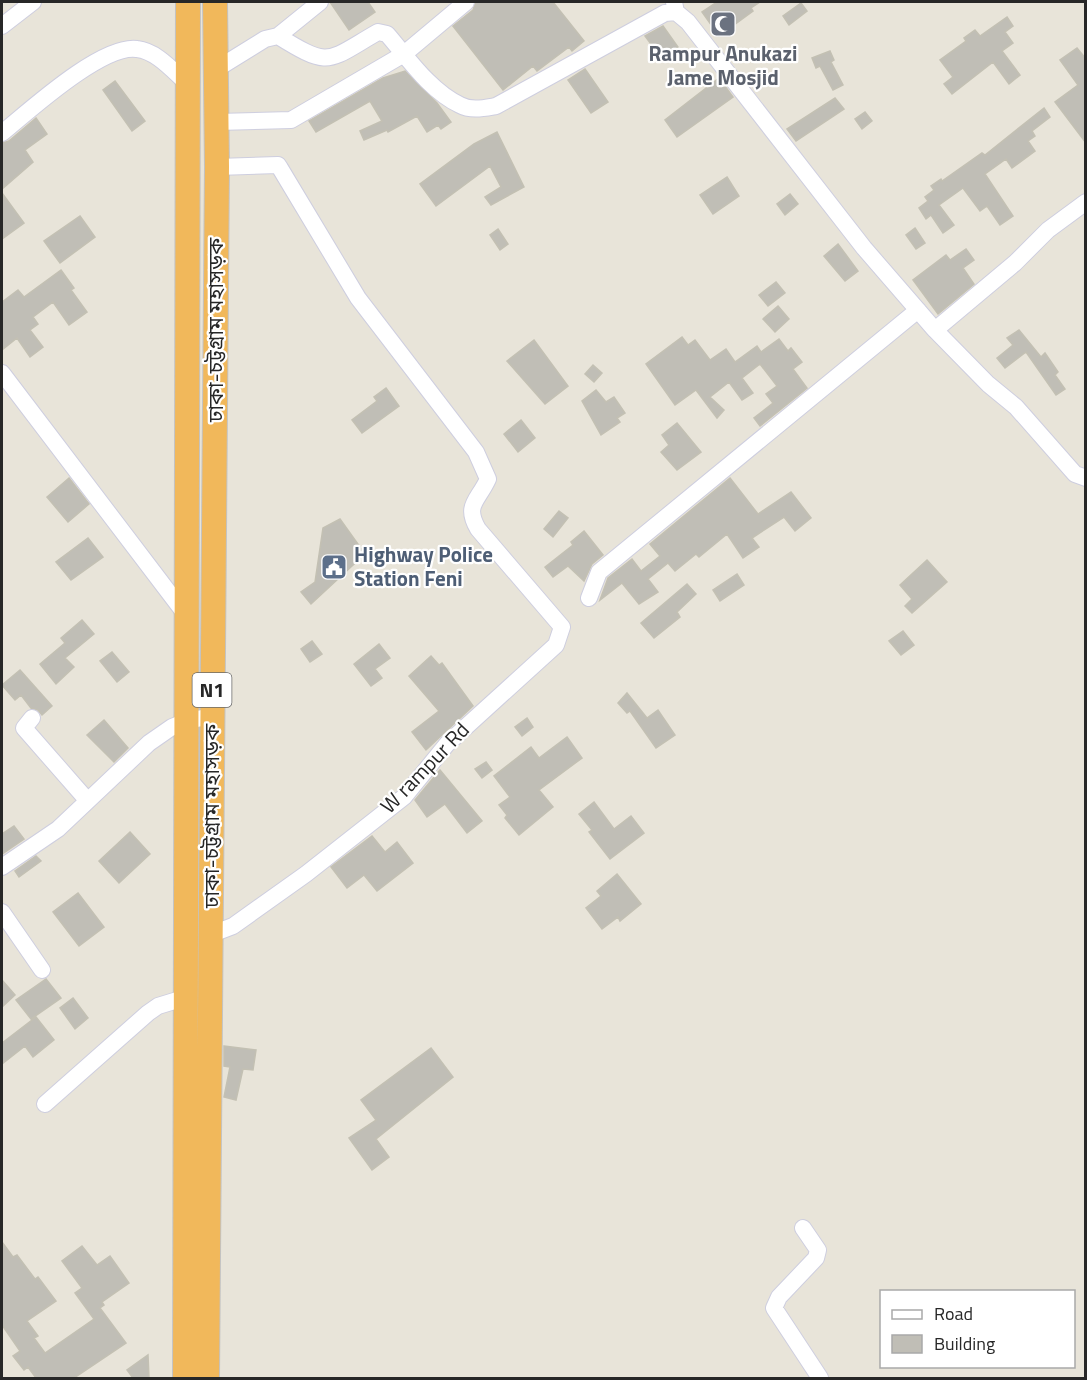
<svg xmlns="http://www.w3.org/2000/svg" width="1087" height="1380" font-family="'Titillium Web','Noto Sans Bengali',sans-serif">
	<style>
		.building { fill: #c0beb6; stroke: #c3c0b3; stroke-width: 1.5 }
		.lines { fill: none; stroke-linecap: round; stroke-linejoin: round }
		.minor-casing { stroke: #cecedf; stroke-width: 18 }
		.highway-casing { stroke: #c3c3c3; stroke-width: 26 }
		.minor { stroke: #fff; stroke-width: 16 }
		.highway { stroke: #f1b85b; stroke-width: 24 }
		.labels { text-anchor: middle; stroke-width: 4.5; stroke-linejoin: round; paint-order: stroke }
		.shield { fill: #fff; stroke: #686868; stroke-width: 1.5 }
		.shield-label { font-size: 20px; font-weight: bold; fill: #272727 }
		.worship-label { font-size: 21px; font-weight: bold; fill: #5b616d; stroke: #fff }
		.street-label { font-size: 21px; fill: #272727; stroke: #fff }
		.service-label { font-size: 21px; font-weight: bold; fill: #4e5e75; stroke: #fff; text-anchor: start }
	</style>
	<rect width="100%" height="100%" fill="#e8e4d9"/>
	<path class="building" d="M 330,2 L 368,2 L 375,12 L 349,30 Z
		M 476,2 L 553,2 L 584,41 L 572,51 L 569,47 L 537,71 L 533,66 L 503,90 L 453,26 L 473,10 Z
		M 717,2 L 760,2 L 751,8 L 753,11 L 719,36 L 702,12 Z
		M 801,3 L 807,11 L 789,25 L 783,16 Z
		M 1007,17 L 1013,26 L 1005,32 L 1013,43 L 1002,51 L 1020,75 L 1009,84 L 993,62 L 952,94 L 944,84 L 953,77 L 940,60 L 966,41 L 964,38 L 975,30 L 980,36 Z
		M 663,26 L 678,47 L 662,59 L 645,36 Z
		M 1077,48 L 1086,59 L 1086,143 L 1055,102 L 1078,85 L 1060,60 Z
		M 830,51 L 834,60 L 831,62 L 843,85 L 833,90 L 820,66 L 816,68 L 812,58 Z
		M 585,69 L 608,102 L 591,113 L 568,80 Z
		M 405,71 L 437,103 L 451,122 L 441,129 L 438,125 L 427,132 L 417,116 L 388,132 L 387,130 L 364,140 L 360,131 L 382,121 L 370,101 L 316,132 L 309,121 L 383,78 Z
		M 719,78 L 733,97 L 677,137 L 665,120 Z
		M 115,81 L 145,121 L 132,131 L 103,90 Z
		M 835,98 L 844,109 L 796,141 L 787,129 Z
		M 1044,108 L 1050,117 L 1032,131 L 1035,136 L 1028,141 L 1035,151 L 1012,168 L 1006,159 L 985,174 L 1013,216 L 1000,225 L 987,206 L 980,211 L 963,188 L 939,205 L 954,225 L 943,233 L 931,215 L 926,219 L 919,208 L 928,201 L 925,197 L 934,190 L 931,186 L 941,179 L 942,181 L 982,153 L 985,155 Z
		M 865,112 L 872,121 L 862,129 L 855,119 Z
		M 36,118 L 47,134 L 25,150 L 33,162 L 2,189 L 2,143 L 9,141 Z
		M 497,132 L 524,187 L 491,205 L 485,197 L 501,187 L 490,166 L 436,206 L 420,184 L 474,144 Z
		M 727,177 L 739,196 L 713,214 L 700,195 Z
		M 2,193 L 24,223 L 2,239 Z
		M 790,194 L 798,204 L 785,215 L 777,204 Z
		M 80,216 L 95,237 L 60,263 L 44,241 Z
		M 915,228 L 925,243 L 916,249 L 906,235 Z
		M 498,229 L 508,244 L 500,250 L 490,235 Z
		M 838,244 L 858,271 L 845,281 L 824,256 Z
		M 966,249 L 974,260 L 963,268 L 974,284 L 938,314 L 913,280 L 946,255 L 950,260 Z
		M 61,270 L 74,288 L 71,290 L 87,312 L 69,325 L 53,302 L 33,317 L 38,324 L 30,330 L 43,347 L 30,357 L 17,338 L 2,350 L 2,302 L 18,290 L 24,297 Z
		M 776,282 L 785,293 L 768,306 L 759,295 Z
		M 778,306 L 789,319 L 775,332 L 763,319 Z
		M 1019,330 L 1041,357 L 1045,353 L 1058,372 L 1055,375 L 1065,389 L 1056,395 L 1026,352 L 1005,368 L 997,358 L 1013,345 L 1007,338 Z
		M 682,337 L 688,345 L 695,340 L 710,360 L 726,349 L 735,362 L 757,346 L 761,352 L 779,339 L 788,351 L 791,348 L 802,362 L 793,369 L 807,388 L 760,426 L 754,418 L 773,403 L 766,394 L 777,386 L 760,364 L 742,378 L 753,393 L 742,400 L 729,382 L 710,397 L 724,410 L 717,418 L 696,390 L 675,405 L 646,364 Z
		M 534,340 L 568,386 L 545,404 L 507,361 Z
		M 593,365 L 602,373 L 594,382 L 585,374 Z
		M 386,388 L 399,406 L 362,433 L 352,420 L 377,401 L 374,397 Z
		M 596,390 L 606,402 L 614,397 L 625,413 L 617,418 L 620,422 L 601,435 L 582,401 Z
		M 521,420 L 535,438 L 518,452 L 504,434 Z
		M 677,423 L 701,452 L 677,470 L 661,452 L 669,445 L 662,435 Z
		M 69,478 L 89,504 L 68,522 L 47,497 Z
		M 730,478 L 758,514 L 791,492 L 811,518 L 795,531 L 784,517 L 752,538 L 759,547 L 743,558 L 727,534 L 699,557 L 696,554 L 675,571 L 668,563 L 648,579 L 658,592 L 639,604 L 622,583 L 600,600 L 608,578 L 632,559 L 641,571 L 660,556 L 650,544 Z
		M 559,511 L 568,518 L 553,537 L 544,529 Z
		M 340,519 L 365,554 L 311,604 L 301,592 L 315,582 L 323,528 Z
		M 584,531 L 603,555 L 592,564 L 584,581 L 568,566 L 553,577 L 545,567 L 573,545 L 571,542 Z
		M 88,538 L 103,557 L 71,580 L 56,562 Z
		M 927,560 L 947,582 L 912,613 L 905,606 L 912,599 L 900,585 Z
		M 737,574 L 744,585 L 720,601 L 713,590 Z
		M 687,584 L 696,594 L 677,612 L 680,617 L 654,638 L 641,623 Z
		M 82,620 L 94,634 L 65,658 L 74,667 L 56,684 L 40,664 L 65,643 L 61,638 Z
		M 903,631 L 914,645 L 901,655 L 889,641 Z
		M 312,641 L 322,654 L 310,662 L 301,649 Z
		M 379,644 L 390,658 L 375,669 L 382,678 L 371,686 L 354,664 Z
		M 112,652 L 129,672 L 117,682 L 100,661 Z
		M 431,656 L 439,665 L 442,663 L 473,706 L 426,750 L 412,732 L 439,711 L 409,676 Z
		M 20,670 L 52,706 L 42,715 L 38,710 L 31,708 L 21,695 L 15,700 L 2,685 Z
		M 627,693 L 647,718 L 658,710 L 675,735 L 656,748 L 630,711 L 627,713 L 618,703 Z
		M 527,718 L 533,727 L 522,736 L 515,727 Z
		M 104,720 L 128,748 L 114,762 L 87,735 Z
		M 567,737 L 582,758 L 539,790 L 553,807 L 519,835 L 505,818 L 507,815 L 499,805 L 510,797 L 494,776 L 531,747 L 539,758 Z
		M 486,762 L 492,770 L 482,778 L 475,769 Z
		M 440,770 L 482,821 L 467,833 L 445,804 L 427,817 L 415,800 Z
		M 594,802 L 614,829 L 631,816 L 644,833 L 610,859 L 589,832 L 592,830 L 579,814 Z
		M 14,826 L 24,839 L 2,854 L 2,834 Z
		M 130,832 L 150,854 L 119,883 L 99,861 Z
		M 372,836 L 385,852 L 397,842 L 413,863 L 377,891 L 364,875 L 347,888 L 331,867 Z
		M 36,856 L 41,861 L 19,877 L 15,871 Z
		M 617,874 L 641,904 L 620,921 L 618,917 L 602,929 L 586,908 L 601,896 L 597,891 Z
		M 78,893 L 104,927 L 79,946 L 53,912 Z
		M 46,979 L 61,998 L 31,1019 L 16,1000 Z
		M 2,980 L 15,995 L 2,1007 Z
		M 73,998 L 88,1018 L 75,1029 L 60,1008 Z
		M 36,1017 L 54,1040 L 33,1057 L 25,1046 L 2,1064 L 2,1043 Z
		M 224,1046 L 256,1050 L 253,1070 L 243,1069 L 236,1100 L 224,1097 L 230,1067 L 224,1066 Z
		M 431,1048 L 453,1077 L 376,1139 L 389,1157 L 372,1170 L 349,1138 L 376,1120 L 361,1100 Z
		M 2,1242 L 13,1257 L 17,1255 L 35,1279 L 38,1277 L 56,1301 L 27,1321 L 38,1336 L 34,1338 L 45,1353 L 94,1319 L 75,1293 L 82,1288 L 62,1261 L 82,1246 L 97,1265 L 110,1256 L 129,1283 L 102,1302 L 104,1305 L 100,1308 L 126,1343 L 74,1378 L 36,1378 L 28,1367 L 24,1370 L 13,1356 L 20,1351 L 2,1325 Z
		M 148,1355 L 149,1378 L 133,1378 L 127,1370 Z"/>
	<g class="lines">
		<g class="minor-casing">
			<path id="minor" d="M 674,2 L 676,12 L 688,22 L 864,248 L 935,330 L 988,384 L 1016,407 L 1075,474 L 1086,478
				M 2,26 L 33,2
				M 278,36 L 320,2
				M 215,70 L 265,39 L 278,36 C 331,69 327,61 378,32 L 387,34 C 407,57 430,91 460,105 C 471,111 484,108 496,106 L 665,13 L 676,12
				M 217,122 L 291,120 L 404,54 L 466,2
				M 2,133 C 29,111 102,44 137,49 C 157,51 174,72 189,85
				M 935,330 L 1015,263 L 1048,230 L 1086,202
				M 2,373 L 186,615
				M 589,598 L 599,572 L 918,310
				M 32,718 L 24,728 L 87,800
				M 2,867 L 58,829 L 149,743 L 172,727 L 187,721 L 212,716
				M 2,912 L 42,970
				M 212,934 L 233,926 L 306,874 L 404,797 L 447,744 L 556,645 L 562,627 L 478,529 C 464,505 478,501 488,479 L 476,452 L 358,298 L 280,168 L 278,165 L 217,167
				M 45,1104 L 148,1013 L 158,1006 L 184,998
				M 803,1228 L 818,1250 L 816,1258 L 779,1297 L 774,1308 L 820,1378"/>
		</g>
		<g class="highway-casing">
			<path id="highway" d="M 185,1378 L 188,2
				M 207,1378 L 217,167 L 215,2"/>
		</g>
		<use href="#minor" class="minor"/>
		<use href="#highway" class="highway"/>
	</g>
	<defs>
		<g id="mosque-square" transform="scale(1.35)"><rect x="-9" y="-9" width="18" height="18" rx="4" fill="#6b7280" stroke="#fff"/><path d="M3.5-4.9A6 6 0 1 0 3.5 4.9A5 5 0 1 1 3.5-4.9Z" fill="#fff"/></g>
		<g id="civic-square" transform="scale(1.35)"><rect x="-9" y="-9" width="18" height="18" rx="4" fill="#5c6f8a" stroke="#fff"/><path d="M-.6-6.5H3V-4.5H.6V-3L4-1V1h2V6H-6V1h2V-1L-.6-3ZM-1.2 2.5V6h2.4V2.5Z" fill="#fff"/></g>
	</defs>
	<g fill-rule="evenodd">
		<use href="#mosque-square" x="723" y="24"/>
		<use href="#civic-square" x="334" y="567"/>
	</g>
	<g class="labels">
		<rect class="shield" x="192.5" y="673" width="39" height="34" rx="4.5"/>
		<g class="shield-label">
			<text x="212" y="697">N1</text>
		</g>
		<g class="worship-label">
			<text x="723" y="61">Rampur Anukazi<tspan x="723" dy="24">Jame Mosjid</tspan></text>
		</g>
		<g class="street-label">
			<text transform="translate(216 330) rotate(-90)" y="7">ঢাকা-চট্টগ্রাম মহাসড়ক</text>
			<text transform="translate(425 768) rotate(-46)" y="7">W rampur Rd</text>
			<text transform="translate(212 816) rotate(-90)" y="7">ঢাকা-চট্টগ্রাম মহাসড়ক</text>
		</g>
		<g class="service-label">
			<text x="354" y="562">Highway Police<tspan x="354" dy="24">Station Feni</tspan></text>
		</g>
	</g>
	<rect width="1087" height="1380" fill="none" stroke="#272727" stroke-width="6"/>
	<rect x="880" y="1290" width="195" height="78" fill="#ffffff" stroke="#a9a9a9" stroke-width="1.5"/>
	<rect x="892" y="1310" width="30" height="9" fill="#ffffff" stroke="#a9a9a9" stroke-width="1.5"/>
	<text x="934" y="1320" font-size="18" fill="#272727">Road</text>
	<rect x="892" y="1335" width="30" height="18" fill="#c0beb6" stroke="#a9a9a9" stroke-width="1.5"/>
	<text x="934" y="1350" font-size="18" fill="#272727">Building</text>
</svg>
